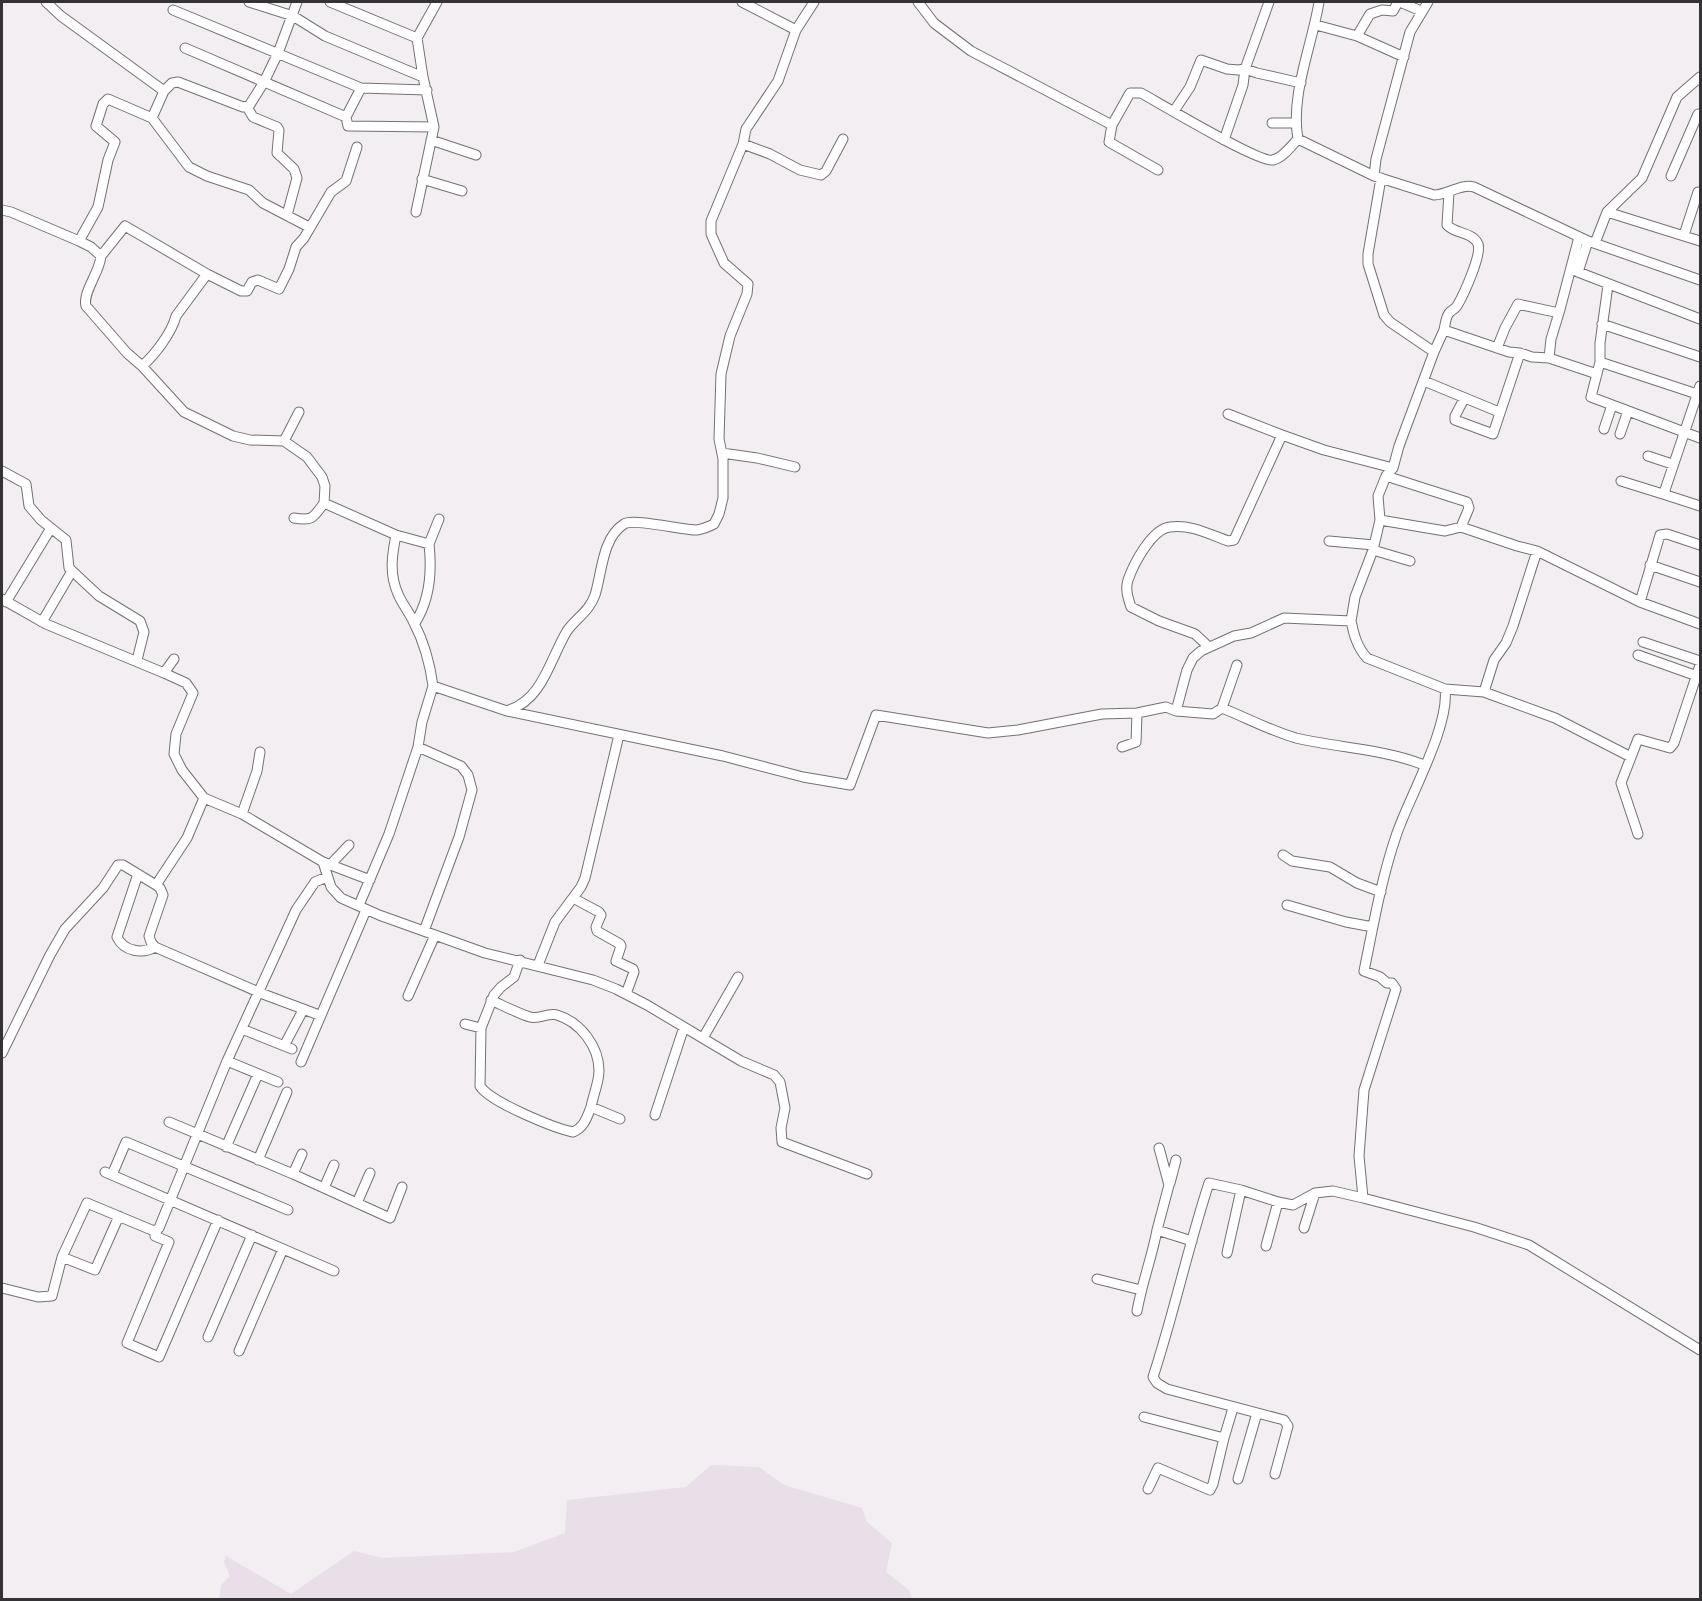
<svg xmlns="http://www.w3.org/2000/svg" width="1702" height="1601" font-family="Karla,sans-serif">
	<style>
		.built { fill: #e9dfe9 }
		.lines { fill: none; stroke-linecap: round; stroke-linejoin: round }
		.street-casing { stroke: #747074; stroke-width: 11 }
		.street { stroke: #fff; stroke-width: 9 }
	</style>
	<rect width="100%" height="100%" fill="#f2eef2"/>
	<path class="built" d="M 711,1465 L 759,1467 L 784,1485 L 862,1508 L 867,1522 L 892,1543 L 886,1572 L 909,1590 L 912,1599 L 219,1599 L 221,1585 L 230,1576 L 224,1562 L 226,1556 L 291,1594 L 354,1551 L 382,1558 L 514,1552 L 565,1533 L 567,1500 L 686,1487 Z"/>
	<g class="lines">
		<g class="street-casing">
			<path id="street" d="M 46,2 L 61,16 L 164,91
				M 249,2 L 293,16 L 325,36 L 423,77 L 434,127 L 416,212
				M 330,2 L 417,38
				M 742,2 L 796,30
				M 918,2 L 934,23 L 971,51 L 1112,125 L 1130,93 L 1141,93 C 1161,104 1259,163 1273,160 C 1283,158 1291,146 1298,139 C 1290,95 1312,46 1319,2
				M 1400,2 L 1421,11
				M 173,10 L 361,88 L 346,117 L 185,48
				M 1316,25 L 1357,36 L 1370,14 L 1382,10 L 1393,11 L 1398,2
				M 1357,36 L 1404,57
				M 423,77 L 417,38 L 437,2
				M 361,88 L 427,90
				M 247,107 L 253,117 L 277,127 L 279,130 L 277,153 L 294,169 L 297,178 L 287,215
				M 1174,111 L 1190,87 L 1201,60 L 1227,69 L 1238,70 L 1245,69 L 1257,73 L 1301,83
				M 346,117 L 348,126 L 434,127
				M 152,118 L 164,91 L 172,83 L 178,82 L 243,107 L 249,106 L 264,82 L 278,53 L 297,2
				M 1272,123 L 1295,123
				M 1112,125 L 1109,142 L 1158,170
				M 1298,139 L 1374,176 L 1434,195 C 1448,195 1461,183 1474,187 L 1588,241 L 1700,280
				M 431,140 L 476,155
				M 1224,140 L 1243,85 L 1245,69 L 1269,2
				M 743,144 L 770,154 L 800,170 L 821,175 L 826,171 L 843,139
				M 1374,176 L 1376,159 L 1410,32 L 1428,2
				M 1671,176 L 1698,114 L 1700,115
				M 1381,178 L 1368,254 L 1368,264 L 1384,315 L 1390,322 L 1434,352
				M 422,179 L 462,191
				M 2,210 L 11,212 L 79,241 L 91,247 L 101,256 C 100,272 82,293 86,306 L 127,353 L 142,366 L 184,412 L 233,436 L 250,440 L 284,441 L 307,457 L 322,477 L 325,486 L 324,503 L 396,535 C 392,555 389,574 398,594 C 402,604 410,613 414,623 C 424,642 430,664 433,686 L 507,711 L 723,756 L 803,777 L 850,785 L 876,715 L 988,733 L 1018,730 L 1102,714 L 1137,713 L 1166,707 L 1176,711 L 1187,670 L 1193,658 L 1201,651 L 1234,636 L 1251,633 L 1284,618 L 1351,621 L 1355,597 L 1373,550 L 1380,520 L 1378,496 L 1386,476 L 1393,468 L 1399,446 L 1434,352 L 1444,330 L 1509,352 L 1520,353 L 1493,434 L 1455,420 L 1455,416 L 1464,399
				M 1607,212 L 1642,178 L 1677,97 L 1700,77
				M 1684,235 L 1698,192
				M 79,241 L 98,207 L 108,160 L 115,142 L 96,126 L 103,104 L 108,99 L 152,118 L 189,167 L 207,176 L 249,190 L 263,203 L 309,227
				M 1588,241 L 1578,272 L 1700,319
				M 1595,243 L 1607,212 L 1700,241
				M 101,256 L 125,226 L 207,274 L 241,291 L 247,291 L 252,282 L 258,280 L 279,289 L 289,269 L 296,247 L 304,238 L 331,192 L 346,181 L 357,147
				M 1608,285 L 1600,343 L 1600,362 L 1700,395
				M 1602,324 L 1700,357
				M 1444,330 C 1445,325 1446,315 1450,312 C 1452,310 1455,309 1457,306 C 1463,296 1482,255 1478,244 C 1473,232 1455,234 1447,225 L 1449,192
				M 1497,348 L 1505,328 L 1518,304 L 1559,313 L 1579,237
				M 1520,353 L 1532,357 L 1549,358 L 1597,374
				M 1549,358 L 1551,339 L 1559,313
				M 1600,362 L 1591,397 L 1700,438
				M 142,366 C 155,355 172,332 176,316 L 207,274
				M 1424,381 L 1499,412
				M 1700,386 L 1665,490 L 1666,495 L 1700,506
				M 1228,414 L 1282,435
				M 1604,429 L 1612,405
				M 1620,434 L 1628,411
				M 284,441 L 299,412
				M 722,453 L 757,458 L 795,467
				M 1648,456 L 1672,464
				M 2,471 L 26,484 L 29,506 L 41,520 L 66,540 L 69,568 L 99,596 L 140,621 L 144,632 L 137,660
				M 1386,476 L 1467,502 L 1469,508 L 1461,527
				M 1621,481 L 1666,495
				M 294,518 C 313,521 313,518 324,503
				M 1380,520 L 1445,531 L 1461,527 L 1517,546 L 1537,551 L 1640,602 L 1700,624
				M 396,535 L 429,544 L 439,519
				M 1329,541 L 1374,545
				M 1373,550 L 1410,561
				M 1650,565 L 1700,582
				M 2,599 L 46,624 L 164,673 L 186,683 L 193,693 L 176,734 L 174,754 L 182,770 L 204,798 L 242,814 L 323,862 L 331,887 L 341,898 L 379,915 L 485,953 L 593,980 L 616,989 L 647,1005 L 741,1061 L 774,1075 L 780,1082 L 785,1108 L 781,1128 L 782,1142 L 867,1174
				M 6,602 L 51,528
				M 1640,602 L 1660,535 L 1667,534 L 1700,545
				M 1351,621 C 1354,635 1357,647 1367,658 L 1445,689 L 1484,692 L 1494,660 L 1506,643 L 1513,626 L 1537,551
				M 42,622 L 72,571
				M 415,623 C 430,600 432,571 429,544
				M 1643,642 L 1700,661
				M 1209,647 L 1195,634 L 1159,621 L 1131,607 C 1128,598 1125,589 1128,580 C 1134,563 1152,529 1170,527 C 1190,524 1209,534 1228,541 L 1234,540 L 1282,435 L 1324,450 L 1393,468
				M 1638,655 L 1697,676
				M 164,673 L 174,659
				M 1445,689 C 1450,727 1408,799 1396,836 C 1381,880 1373,927 1364,971 L 1380,977 L 1387,983 L 1392,983 L 1396,989 L 1364,1090 L 1359,1156 L 1363,1198 L 1474,1227 L 1529,1245 L 1700,1350
				M 1484,692 L 1555,718 L 1631,757
				M 1222,708 C 1247,718 1271,731 1296,738 C 1339,748 1384,749 1424,765
				M 509,710 C 543,699 550,659 567,631 C 576,618 589,612 595,595 C 602,573 602,538 624,524 C 633,518 682,530 697,530 C 703,529 708,527 714,524 L 719,514 L 723,498 L 723,459 L 719,439 L 721,374 L 730,336 L 747,294 L 748,284 L 724,263 L 711,234 L 711,221 L 743,144 L 746,129 L 778,81 L 796,30 L 814,2
				M 1176,711 L 1213,714 L 1222,708 L 1237,665
				M 418,747 L 461,766 L 468,775 L 472,790 L 459,837 L 424,931
				M 1122,747 L 1136,742 L 1137,713
				M 242,814 L 257,771 L 260,752
				M 1638,834 L 1621,783 L 1638,739 L 1670,748 L 1674,743 L 1700,665
				M 1283,855 L 1292,861 L 1330,867 L 1357,883 L 1381,892
				M 323,862 L 370,880
				M 330,865 L 349,845
				M 138,874 L 117,937 C 124,952 143,954 155,947
				M 156,885 L 160,888 L 163,895 L 149,936 L 151,942 L 155,947 L 263,994 L 319,1015
				M 573,898 L 599,912 L 601,915 L 596,927 L 597,931 L 620,944 L 621,946 L 616,961 L 633,969 L 634,972 L 626,994
				M 359,905 L 389,834 L 418,747 L 422,722 L 433,686
				M 1287,905 L 1346,922 L 1373,927
				M 538,965 L 555,922 L 581,887 L 585,878 L 619,735
				M 408,996 L 435,935
				M 491,1000 C 504,1006 517,1013 530,1017 C 539,1020 548,1012 557,1015 C 580,1022 599,1046 599,1071 C 599,1082 593,1096 591,1107
				M 465,1024 L 481,1028 L 494,995 L 501,987 L 514,977 L 520,960
				M 481,1028 L 480,1086 C 490,1102 554,1128 573,1132 C 584,1128 587,1117 591,1107 L 620,1119
				M 242,1029 L 292,1049
				M 703,1038 L 738,977
				M 284,1046 L 302,1012
				M 2,1053 L 50,955 L 65,929 L 103,888 L 118,865 L 123,865 L 156,885 L 187,838 L 204,798
				M 227,1061 L 278,1082
				M 301,1062 L 366,910
				M 655,1115 L 684,1027
				M 169,1122 L 293,1174 L 302,1154
				M 226,1147 L 258,1074
				M 258,1160 L 287,1092
				M 105,1172 L 334,1271
				M 293,1174 L 390,1218 L 402,1187
				M 112,1175 L 126,1142 L 288,1210
				M 1170,1183 L 1176,1160
				M 324,1188 L 334,1165
				M 357,1203 L 370,1173
				M 1304,1228 L 1315,1193
				M 157,1230 L 155,1236 L 169,1242 L 127,1343 L 159,1357 L 218,1220
				M 1157,1230 L 1169,1185 L 1159,1148
				M 1266,1246 L 1278,1202
				M 1227,1253 L 1241,1190
				M 62,1257 L 95,1270 L 119,1216
				M 1097,1279 L 1141,1290
				M 2,1288 L 38,1297 L 52,1296 L 62,1257 L 87,1203 L 154,1231 L 159,1228 L 227,1061 L 296,910 L 315,882 L 327,877
				M 1137,1311 C 1142,1283 1152,1257 1157,1230 L 1192,1241
				M 208,1337 L 252,1235
				M 239,1351 L 283,1249
				M 1144,1417 L 1224,1438 L 1233,1408
				M 1275,1474 L 1288,1426 L 1284,1420 L 1167,1389 L 1157,1383 L 1153,1377 C 1174,1313 1188,1247 1209,1183 L 1241,1190 L 1278,1202 L 1293,1205 L 1315,1193 L 1333,1191 L 1363,1198
				M 1238,1479 L 1257,1413
				M 1148,1489 L 1158,1468 L 1210,1490 L 1213,1484 L 1224,1438"/>
		</g>
		<use href="#street" class="street"/>
	</g>
	<rect width="1702" height="1601" fill="none" stroke="#343234" stroke-width="6"/>
</svg>
